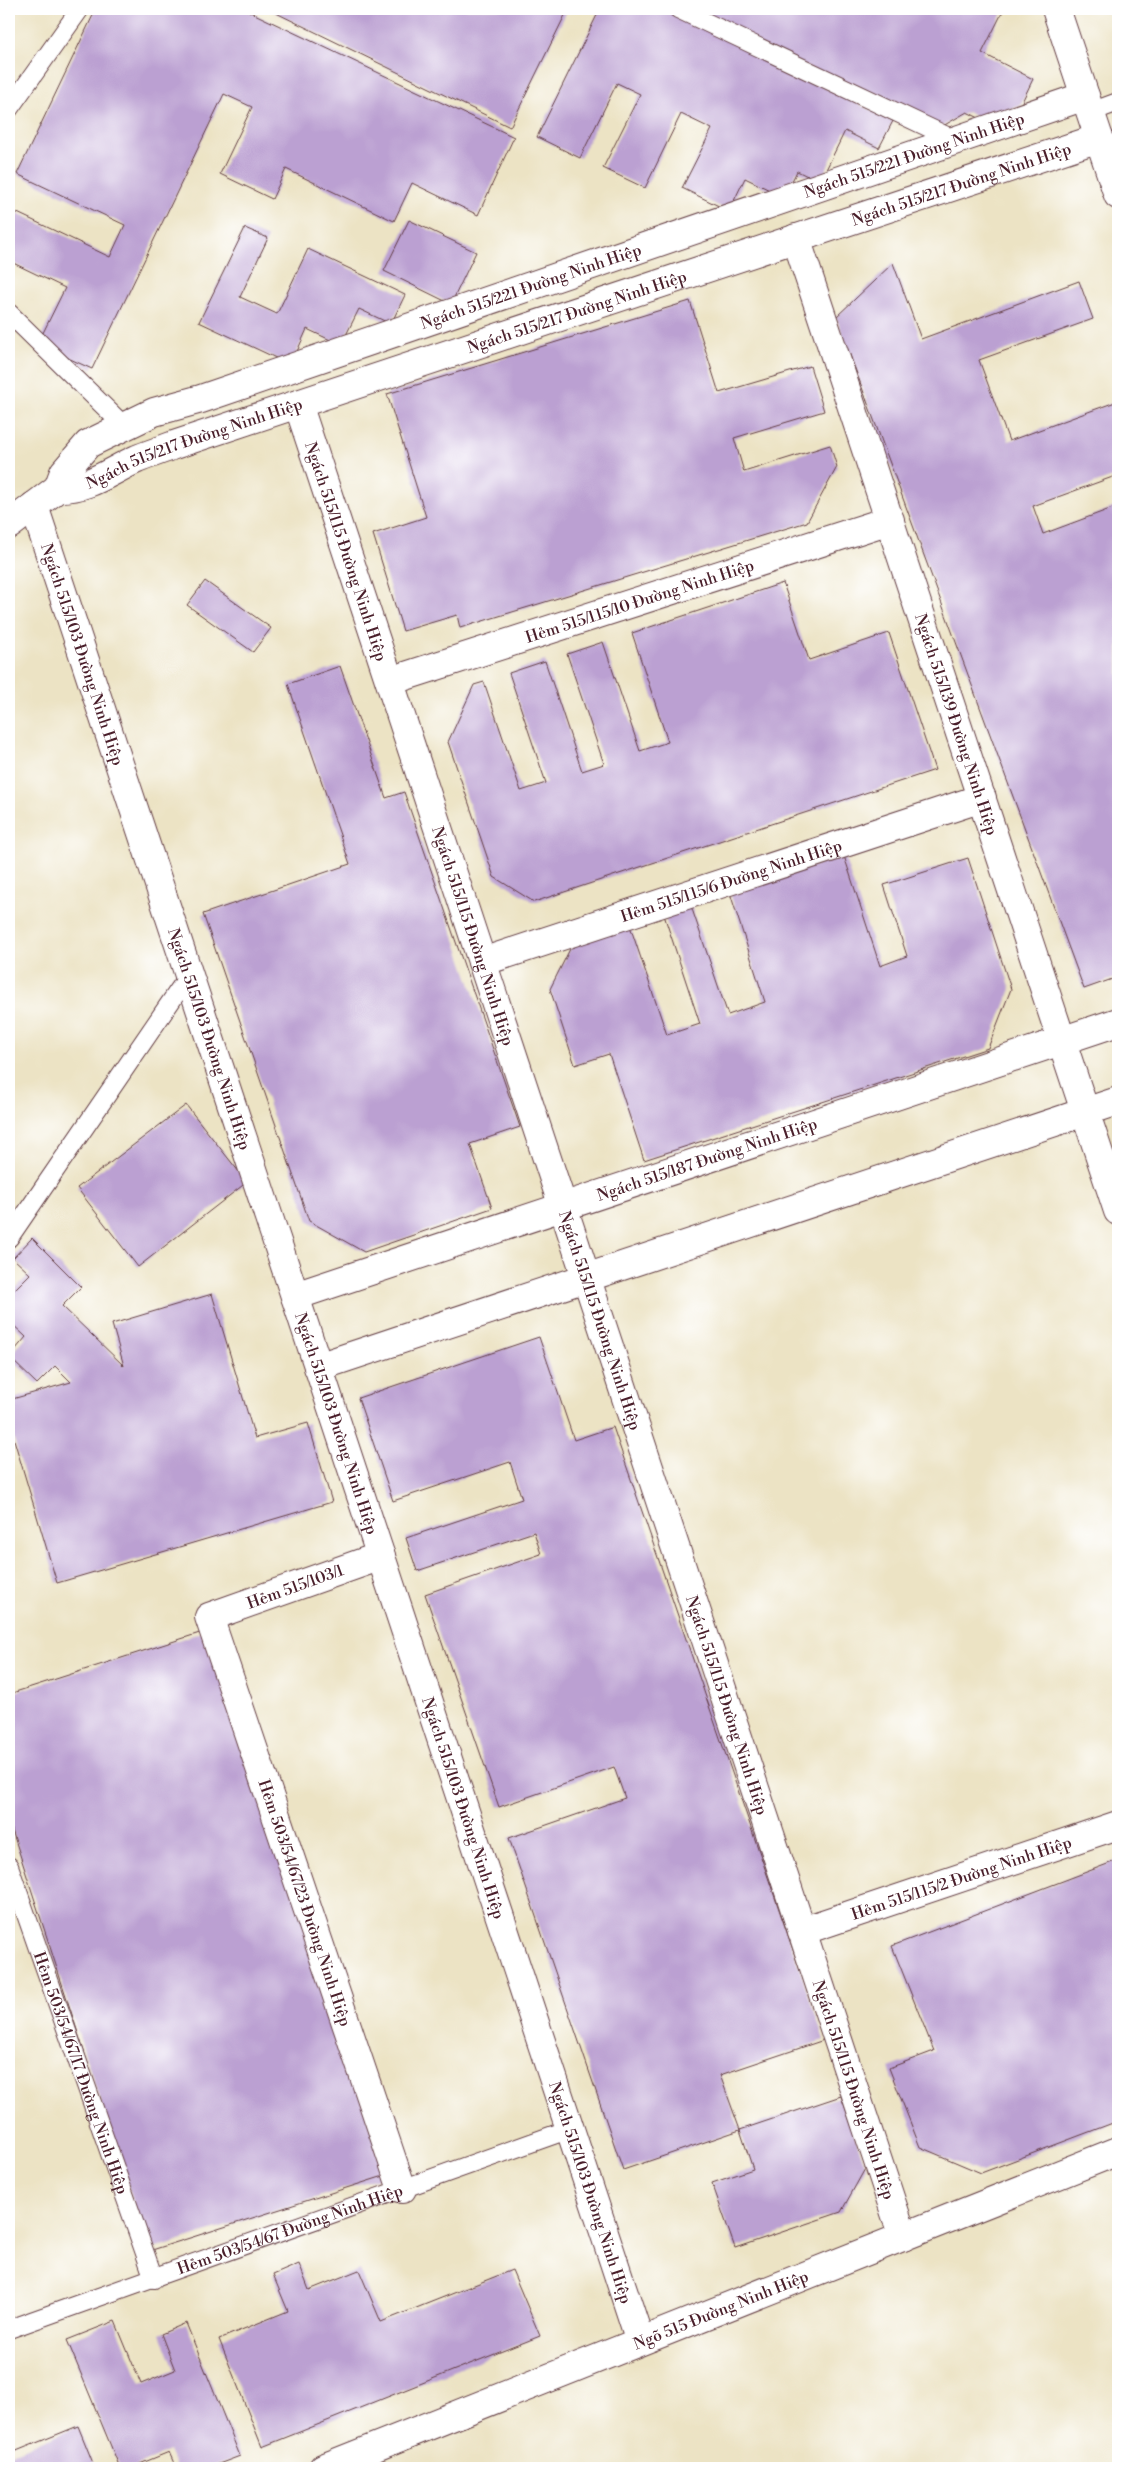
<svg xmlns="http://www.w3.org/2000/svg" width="1127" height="2477" font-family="'Libre Bodoni',serif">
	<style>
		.building { fill: #bba0d2 }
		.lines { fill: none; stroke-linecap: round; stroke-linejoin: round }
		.lane-casing { stroke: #623c42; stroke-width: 20 }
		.street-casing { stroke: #623c42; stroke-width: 30 }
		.lane { stroke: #fff; stroke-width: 18 }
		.street { stroke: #fff; stroke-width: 28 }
		.labels { text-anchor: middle; stroke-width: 4; stroke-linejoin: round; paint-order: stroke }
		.street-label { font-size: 16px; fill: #4a1f2b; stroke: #fff }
	</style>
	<rect width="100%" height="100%" fill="#fff"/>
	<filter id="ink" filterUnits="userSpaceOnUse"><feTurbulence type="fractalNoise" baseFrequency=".02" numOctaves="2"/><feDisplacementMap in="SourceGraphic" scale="10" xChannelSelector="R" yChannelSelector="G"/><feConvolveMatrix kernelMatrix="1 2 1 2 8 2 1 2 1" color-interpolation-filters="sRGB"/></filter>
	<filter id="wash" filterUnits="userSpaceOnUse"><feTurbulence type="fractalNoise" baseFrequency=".0096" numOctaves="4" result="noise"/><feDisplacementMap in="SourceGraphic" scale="20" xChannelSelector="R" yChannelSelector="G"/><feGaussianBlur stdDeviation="1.12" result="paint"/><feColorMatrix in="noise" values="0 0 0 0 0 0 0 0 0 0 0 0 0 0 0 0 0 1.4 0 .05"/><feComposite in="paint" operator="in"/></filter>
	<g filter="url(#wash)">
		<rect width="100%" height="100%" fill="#ece3c4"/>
		<g id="blocks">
			<path class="building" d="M 96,9 L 244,9 L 514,137 L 478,215 L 412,183 L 394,221 L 286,169 L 272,199 L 220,174 L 252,107 L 224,94 L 92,369 L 57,353 L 41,337 L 65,288 L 9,261 L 9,209 L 110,257 L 125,225 L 17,174 Z
				M 268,9 L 568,9 L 510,127 Z
				M 600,9 L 665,9 L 893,121 L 879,148 L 845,131 L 820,182 L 797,171 L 784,197 L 745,178 L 729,211 L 682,188 L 712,129 L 681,114 L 645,188 L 603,168 L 640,94 L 617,83 L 580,158 L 537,137 Z
				M 687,9 L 1004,9 L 982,53 L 1033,79 L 1020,106 L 979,118 L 967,112 L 936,130 Z
				M 409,220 L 476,252 L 451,304 L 384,271 Z
				M 245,228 L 268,238 L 240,297 L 277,314 L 308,249 L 405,295 L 391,324 L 359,309 L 341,345 L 307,329 L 291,365 L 199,322 Z
				M 893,263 L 921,339 L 1079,281 L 1093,319 L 979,360 L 1009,441 L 1118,401 L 1118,475 L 1033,506 L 1043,534 L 1118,506 L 1118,977 L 1084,989 L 836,317 Z
				M 690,301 L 719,393 L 810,366 L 824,411 L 734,438 L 744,472 L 830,445 L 837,467 L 807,522 L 460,628 L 457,615 L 403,631 L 373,534 L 426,517 L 387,394 Z
				M 205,581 L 271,628 L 253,652 L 187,605 Z
				M 783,583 L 809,660 L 889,633 L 935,770 L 534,902 L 494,877 L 448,742 L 474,685 L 484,682 L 521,791 L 546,783 L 509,673 L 545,661 L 582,771 L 604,764 L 567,654 L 603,642 L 640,751 L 668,742 L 632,633 Z
				M 340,666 L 386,798 L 404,792 L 520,1127 L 470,1144 L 492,1208 L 364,1252 L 309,1221 L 203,914 L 350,864 L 288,684 Z
				M 844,856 L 880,966 L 907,956 L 884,885 L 968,858 L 1011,989 L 988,1048 L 644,1160 L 609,1054 L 575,1065 L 550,989 L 572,945 L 630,926 L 667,1035 L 700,1024 L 664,915 L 691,906 L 728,1015 L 765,1002 L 730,893 Z
				M 186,1105 L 247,1182 L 138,1267 L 77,1188 Z
				M 32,1238 L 81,1287 L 62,1306 L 124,1366 L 112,1324 L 212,1294 L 255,1438 L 308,1423 L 332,1502 L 57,1583 L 9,1423 L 9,1400 L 71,1382 L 55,1366 L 37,1384 L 9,1357 L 26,1337 L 9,1321 L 9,1295 L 30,1274 L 13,1258 Z
				M 539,1337 L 574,1440 L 613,1427 L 824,2040 L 720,2075 L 740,2130 L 623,2170 L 509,1838 L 625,1798 L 614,1767 L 499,1807 L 425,1594 L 541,1554 L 534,1532 L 417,1571 L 406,1538 L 522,1499 L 510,1462 L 393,1501 L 358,1398 Z
				M 209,1630 L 387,2175 L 149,2251 L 9,1821 L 9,1694 Z
				M 1118,1860 L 1118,2121 L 981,2173 L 920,2147 L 889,2068 L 934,2051 L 892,1946 Z
				M 841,2096 L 866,2167 L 841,2212 L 735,2248 L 712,2183 L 753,2169 L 740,2130 Z
				M 299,2264 L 309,2290 L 359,2270 L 381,2322 L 512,2270 L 540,2336 L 262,2447 L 219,2339 L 288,2311 L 273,2275 Z
				M 115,2321 L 141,2384 L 175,2370 L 161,2334 L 186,2323 L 240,2456 L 208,2468 L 176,2468 L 169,2452 L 130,2468 L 120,2468 L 67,2340 Z
				M 78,2426 L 95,2468 L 9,2468 L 9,2454 Z"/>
		</g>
	</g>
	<g filter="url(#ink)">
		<use href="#blocks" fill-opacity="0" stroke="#623c42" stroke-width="1"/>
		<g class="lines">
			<g class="lane-casing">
				<g id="lane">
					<path d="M 678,9 L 955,140"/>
					<path d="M 9,109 L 80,9"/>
					<path d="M 1091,112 L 1118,102"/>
					<path d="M 9,313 L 123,425"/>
					<path d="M 9,1238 L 189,975"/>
					<path id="s1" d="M 9,1866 L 154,2279"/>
					<path id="s2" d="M 9,2329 L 570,2129"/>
				</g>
			</g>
			<g class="street-casing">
				<g id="street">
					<path d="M 1056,9 L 1118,195"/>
					<path id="s3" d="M 796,238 L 1118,1211"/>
					<path id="s4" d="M 298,404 L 903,2237"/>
					<path id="s5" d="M 58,488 C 89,489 110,471 137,459 C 149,454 162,450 174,445 L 1099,138"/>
					<path id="s6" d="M 34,506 L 640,2341"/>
					<path id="s7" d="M 9,525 L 58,488 L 64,472 L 88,444 L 154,412 L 201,399 L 1085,96"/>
					<path id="s8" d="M 390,681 L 890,520"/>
					<path id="s9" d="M 482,962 L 982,798"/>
					<path id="s10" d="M 295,1296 L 1118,1022"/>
					<path d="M 318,1367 L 1118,1101"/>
					<path id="s11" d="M 381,1556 L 209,1617 L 402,2189"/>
					<path id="s12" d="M 802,1931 L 1118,1825"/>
					<path id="s13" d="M 323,2468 L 1118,2151"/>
				</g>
			</g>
			<use href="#lane" class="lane"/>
			<use href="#street" class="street"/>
		</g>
	</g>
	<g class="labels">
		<g class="street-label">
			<text dy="6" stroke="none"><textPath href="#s7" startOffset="991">Ngách 515/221 Đường Ninh Hiệp</textPath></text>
			<text dy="6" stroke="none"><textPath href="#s5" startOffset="954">Ngách 515/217 Đường Ninh Hiệp</textPath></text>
			<text dy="6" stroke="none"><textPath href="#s7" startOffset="586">Ngách 515/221 Đường Ninh Hiệp</textPath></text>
			<text dy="6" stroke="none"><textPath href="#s5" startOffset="549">Ngách 515/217 Đường Ninh Hiệp</textPath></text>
			<text dy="6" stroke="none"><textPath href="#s5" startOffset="144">Ngách 515/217 Đường Ninh Hiệp</textPath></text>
			<text dy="6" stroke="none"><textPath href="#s4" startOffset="155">Ngách 515/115 Đường Ninh Hiệp</textPath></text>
			<text dy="6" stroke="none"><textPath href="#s8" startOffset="262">Hẻm 515/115/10 Đường Ninh Hiệp</textPath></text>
			<text dy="6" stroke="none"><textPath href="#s6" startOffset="156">Ngách 515/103 Đường Ninh Hiệp</textPath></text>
			<text dy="6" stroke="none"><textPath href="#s3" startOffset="512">Ngách 515/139 Đường Ninh Hiệp</textPath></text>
			<text dy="6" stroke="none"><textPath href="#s9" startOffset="262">Hẻm 515/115/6 Đường Ninh Hiệp</textPath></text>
			<text dy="6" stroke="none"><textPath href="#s4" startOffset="560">Ngách 515/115 Đường Ninh Hiệp</textPath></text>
			<text dy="6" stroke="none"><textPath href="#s6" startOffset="561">Ngách 515/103 Đường Ninh Hiệp</textPath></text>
			<text dy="6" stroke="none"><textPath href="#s10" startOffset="434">Ngách 515/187 Đường Ninh Hiệp</textPath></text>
			<text dy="6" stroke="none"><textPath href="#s4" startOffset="965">Ngách 515/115 Đường Ninh Hiệp</textPath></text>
			<text dy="6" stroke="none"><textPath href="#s6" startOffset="966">Ngách 515/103 Đường Ninh Hiệp</textPath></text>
			<text transform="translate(295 1586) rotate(-20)" y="6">Hẻm 515/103/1</text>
			<text dy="6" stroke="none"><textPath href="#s4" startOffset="1370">Ngách 515/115 Đường Ninh Hiệp</textPath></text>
			<text dy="6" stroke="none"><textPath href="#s6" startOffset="1371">Ngách 515/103 Đường Ninh Hiệp</textPath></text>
			<text dy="6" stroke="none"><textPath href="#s12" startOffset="168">Hẻm 515/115/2 Đường Ninh Hiệp</textPath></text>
			<text dy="6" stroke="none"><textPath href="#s11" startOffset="484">Hẻm 503/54/67/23 Đường Ninh Hiệp</textPath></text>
			<text dy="6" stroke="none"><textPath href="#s1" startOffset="219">Hẻm 503/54/67/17 Đường Ninh Hiệp</textPath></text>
			<text dy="6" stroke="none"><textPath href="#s4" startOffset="1775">Ngách 515/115 Đường Ninh Hiệp</textPath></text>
			<text dy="6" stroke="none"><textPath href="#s6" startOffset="1776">Ngách 515/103 Đường Ninh Hiệp</textPath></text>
			<text dy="6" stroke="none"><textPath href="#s2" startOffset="298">Hẻm 503/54/67 Đường Ninh Hiệp</textPath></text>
			<text dy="6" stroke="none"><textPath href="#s13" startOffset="428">Ngõ 515 Đường Ninh Hiệp</textPath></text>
		</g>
	</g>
	<rect width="1127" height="2477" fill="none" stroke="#fff" stroke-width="30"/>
</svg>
